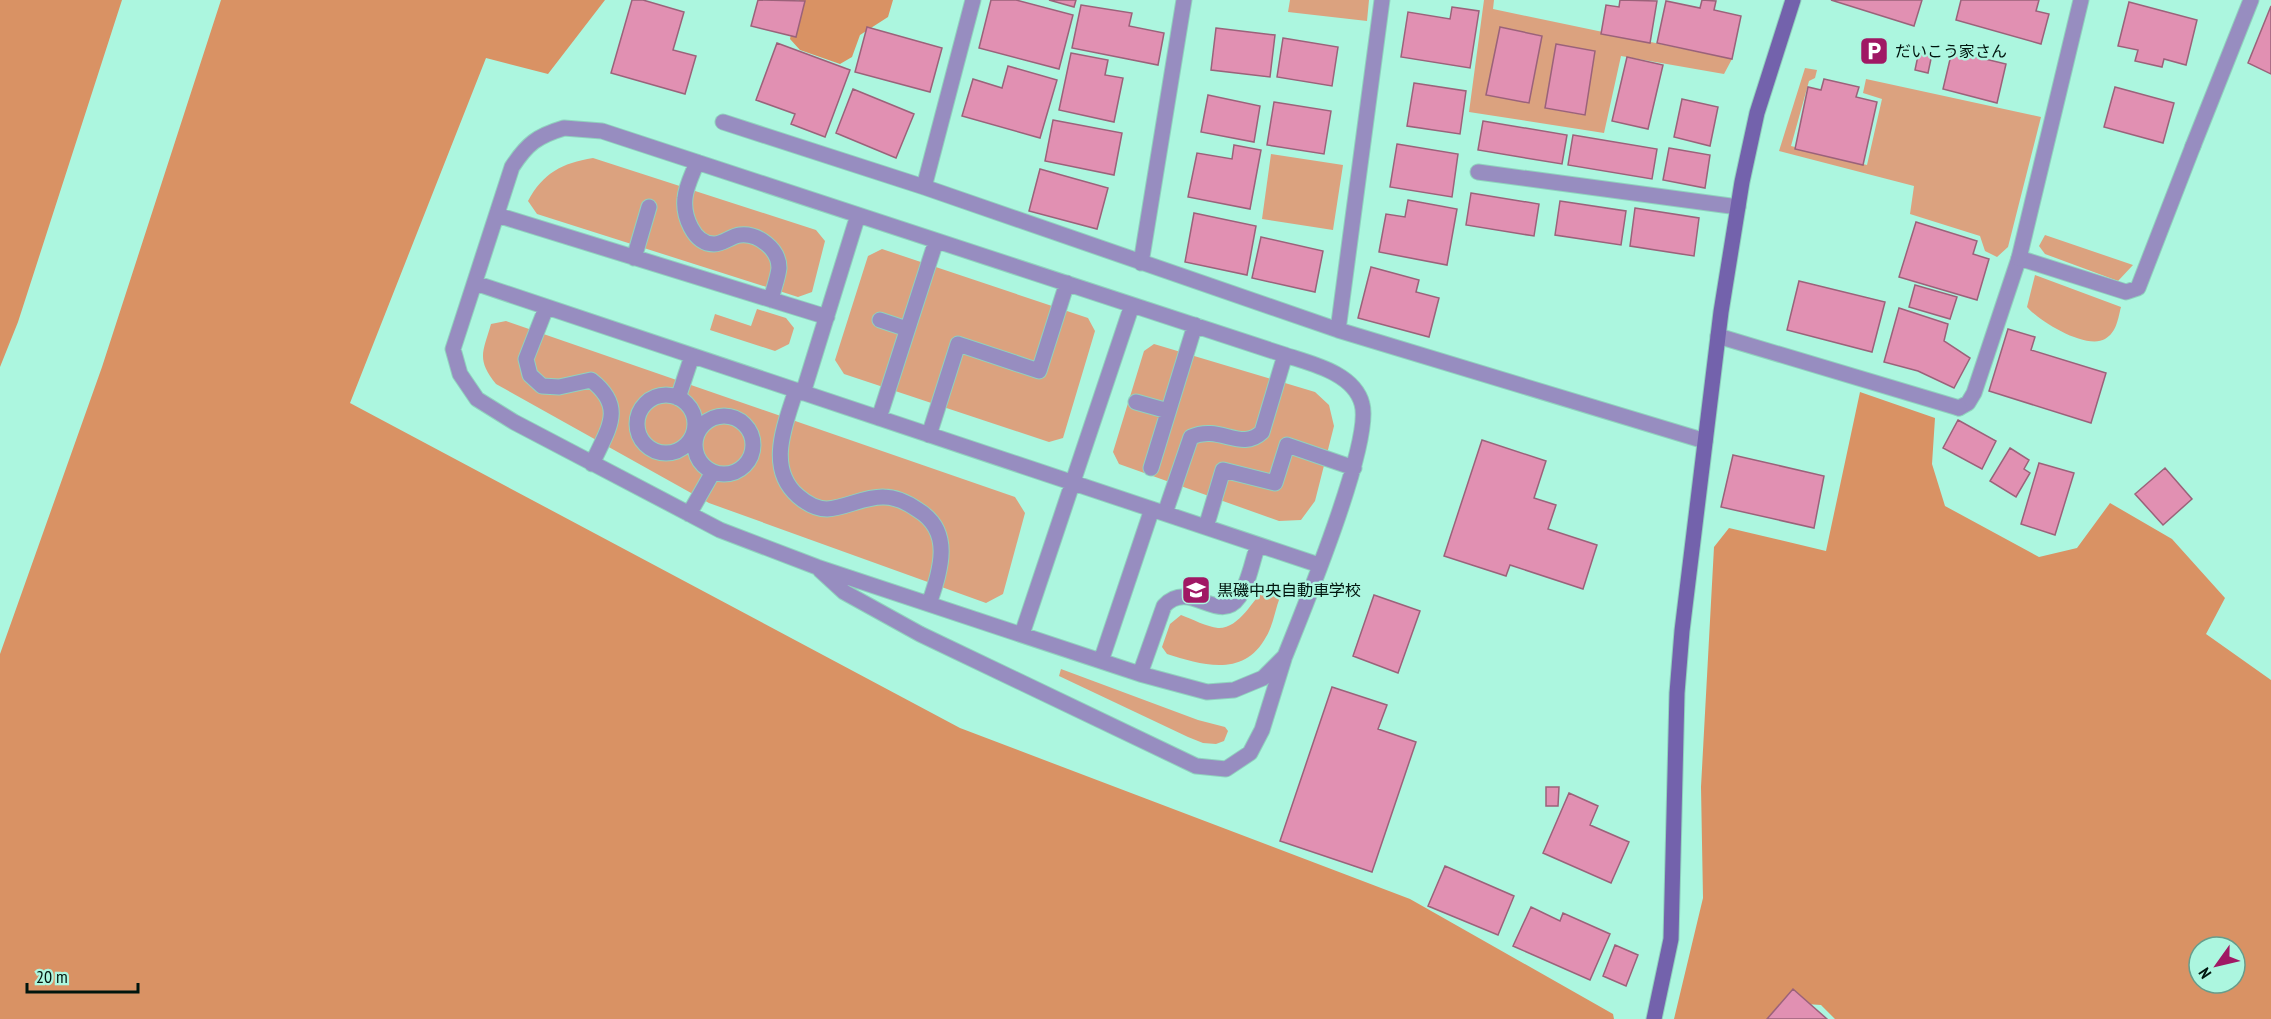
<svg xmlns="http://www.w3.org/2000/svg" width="2271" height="1019" font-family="'PT Sans Narrow','Noto Sans JP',sans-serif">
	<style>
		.green { fill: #dba27f; fill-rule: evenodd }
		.forest { fill: #d99264; fill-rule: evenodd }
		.building { fill: #e190b2; stroke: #9b627a; stroke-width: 1.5 }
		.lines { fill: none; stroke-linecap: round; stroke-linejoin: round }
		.lane-casing { stroke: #90d2be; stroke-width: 17 }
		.street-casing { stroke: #90d2be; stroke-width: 17 }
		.secondary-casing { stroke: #90d2be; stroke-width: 17 }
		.lane { stroke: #978dc0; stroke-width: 15 }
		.street { stroke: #978dc0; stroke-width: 15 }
		.secondary { stroke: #7362ac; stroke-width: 15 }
		.labels { text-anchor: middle; stroke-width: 5; stroke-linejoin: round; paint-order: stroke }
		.poi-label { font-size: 16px; fill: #00150e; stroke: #acf6df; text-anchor: start }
	</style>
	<rect width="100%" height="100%" fill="#acf6df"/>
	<path class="green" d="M 1290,0 L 1369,0 L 1367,21 L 1288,12 Z
		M 1484,0 L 1494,0 L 1493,9 L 1732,59 L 1724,74 L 1621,56 L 1604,133 L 1469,112 ZM 1500,27 L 1542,36 L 1529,103 L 1487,95 ZM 1556,45 L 1595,51 L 1584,115 L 1545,108 Z
		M 1805,68 L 1817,70 L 1815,78 L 1809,81 L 1791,146 L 1867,165 L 1882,99 L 1863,93 L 1866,79 L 2041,117 L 2008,247 L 1997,257 L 1985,251 L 1980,236 L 1910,214 L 1914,186 L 1779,151 Z
		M 1271,154 L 1343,165 L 1333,230 L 1262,219 Z
		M 593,158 L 816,230 L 825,241 L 812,292 L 798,297 L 537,214 L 528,201 C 543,173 562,163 593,158 Z
		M 2045,235 L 2133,265 L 2118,281 L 2045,254 L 2039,246 Z
		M 882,249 L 1088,318 L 1095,331 L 1063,438 L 1049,442 L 844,374 L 835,360 L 868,256 Z
		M 2035,275 L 2121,307 C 2118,318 2117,332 2105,339 C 2086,350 2039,321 2027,307 Z
		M 757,309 L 786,318 L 794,328 L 789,344 L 775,351 L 710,330 L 715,314 L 751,326 Z
		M 506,321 L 1015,497 L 1025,513 L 1003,594 L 986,603 L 709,503 L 496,384 C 476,359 483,352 491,324 Z
		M 1154,344 L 1315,392 L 1329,405 L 1334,426 L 1315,501 L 1301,520 L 1279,521 L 1119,464 L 1113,452 L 1144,351 Z
		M 1265,588 L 1276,591 L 1280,597 C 1275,610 1273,626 1266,637 C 1244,678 1202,665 1167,654 L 1162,647 L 1170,624 L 1181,615 C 1192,619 1207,627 1218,628 C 1239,629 1253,600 1265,588 Z
		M 1061,669 L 1198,720 L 1225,727 L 1228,731 L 1224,741 L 1216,744 L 1203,743 L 1188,737 L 1059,676 Z"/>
	<path class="forest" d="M 0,0 L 122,0 L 18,322 L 0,367 Z
		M 221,0 L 605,0 L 548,74 L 486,58 L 350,403 L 960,728 L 1410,899 L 1613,1014 L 1614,1019 L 0,1019 L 0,654 L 102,367 Z
		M 799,0 L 893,0 L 888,17 L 860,35 L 852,57 L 840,64 L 800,50 L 790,39 Z
		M 1860,392 L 1935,418 L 1932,464 L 1945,506 L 2039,557 L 2077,548 L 2110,503 L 2172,539 L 2225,598 L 2206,634 L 2271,680 L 2271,1019 L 1835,1019 L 1821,1005 L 1792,1003 L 1777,1019 L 1674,1019 L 1703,898 L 1701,787 L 1714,547 L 1729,528 L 1826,551 ZM 2199,947 L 2235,947 L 2235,983 L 2199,983 Z"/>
	<path class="building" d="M 632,0 L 643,0 L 684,12 L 673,50 L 696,56 L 685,94 L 611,73 Z
		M 758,0 L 805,1 L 796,37 L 751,26 Z
		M 991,0 L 1016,0 L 1073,15 L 1059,69 L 979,48 Z
		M 1049,0 L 1076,0 L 1074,7 Z
		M 1620,0 L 1657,1 L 1650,43 L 1601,34 L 1606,5 L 1619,7 Z
		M 1702,0 L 1716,1 L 1714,10 L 1741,16 L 1732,59 L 1657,43 L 1666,1 L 1700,8 Z
		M 1831,0 L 1922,0 L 1914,26 Z
		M 1961,0 L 2039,0 L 2036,11 L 2049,14 L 2041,44 L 1956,20 Z
		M 2129,2 L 2197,20 L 2186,65 L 2164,59 L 2162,67 L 2135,61 L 2138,50 L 2118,46 Z
		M 1081,5 L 1132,13 L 1129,26 L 1164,33 L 1158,65 L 1072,48 Z
		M 2271,6 L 2271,74 L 2248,63 Z
		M 1452,7 L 1479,11 L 1470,68 L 1401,57 L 1408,12 L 1450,19 Z
		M 867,27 L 942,48 L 930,92 L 855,72 Z
		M 1500,27 L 1542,36 L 1529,103 L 1486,95 Z
		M 1216,28 L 1275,35 L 1270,77 L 1211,70 Z
		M 1283,38 L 1338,47 L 1332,86 L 1277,77 Z
		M 777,43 L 850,70 L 825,137 L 791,124 L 795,114 L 756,100 Z
		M 1556,44 L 1595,51 L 1585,115 L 1545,108 Z
		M 1919,51 L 1932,54 L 1928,73 L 1915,70 Z
		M 1952,51 L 2006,64 L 1997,103 L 1943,89 Z
		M 1071,53 L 1108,60 L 1105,75 L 1123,78 L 1114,122 L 1059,110 Z
		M 1627,57 L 1663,65 L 1648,129 L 1612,121 Z
		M 1008,66 L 1057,80 L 1040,138 L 962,116 L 973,79 L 1002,88 Z
		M 1824,79 L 1859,87 L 1856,97 L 1877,102 L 1863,165 L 1795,149 L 1808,87 L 1821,90 Z
		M 1414,83 L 1466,91 L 1460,134 L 1407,126 Z
		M 2115,87 L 2174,103 L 2163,143 L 2104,127 Z
		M 853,89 L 914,114 L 896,158 L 836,133 Z
		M 1208,95 L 1260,106 L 1254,142 L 1201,132 Z
		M 1682,99 L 1718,107 L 1710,146 L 1674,137 Z
		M 1274,102 L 1331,111 L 1324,154 L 1267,145 Z
		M 1053,120 L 1122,133 L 1114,175 L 1045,161 Z
		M 1483,121 L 1567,135 L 1562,164 L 1478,150 Z
		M 1573,135 L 1657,149 L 1652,179 L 1568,165 Z
		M 1397,144 L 1458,154 L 1452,197 L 1390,187 Z
		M 1234,145 L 1261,150 L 1250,209 L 1188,197 L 1197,153 L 1232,159 Z
		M 1669,148 L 1710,155 L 1705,188 L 1663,180 Z
		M 1040,169 L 1108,188 L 1097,229 L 1029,211 Z
		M 1471,193 L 1539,204 L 1534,236 L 1466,225 Z
		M 1408,200 L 1457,209 L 1447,265 L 1379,252 L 1386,214 L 1405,217 Z
		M 1560,201 L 1626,211 L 1621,245 L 1555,235 Z
		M 1635,208 L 1699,218 L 1694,256 L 1630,246 Z
		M 1194,213 L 1256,226 L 1247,275 L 1185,262 Z
		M 1916,222 L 1977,241 L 1973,254 L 1989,259 L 1977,300 L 1899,277 Z
		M 1261,237 L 1323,251 L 1315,292 L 1252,278 Z
		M 1371,267 L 1419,280 L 1416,292 L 1439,298 L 1429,337 L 1358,318 Z
		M 1799,281 L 1885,302 L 1872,352 L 1787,330 Z
		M 1915,285 L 1957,297 L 1950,319 L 1909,307 Z
		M 1899,308 L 1948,324 L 1944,341 L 1970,358 L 1954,388 L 1918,371 L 1884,362 Z
		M 2008,329 L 2035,337 L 2031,350 L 2106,373 L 2091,423 L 1989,391 Z
		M 1958,420 L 1996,441 L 1982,469 L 1943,448 Z
		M 1482,440 L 1546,461 L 1534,498 L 1556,505 L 1548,529 L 1597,545 L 1583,589 L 1510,565 L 1506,576 L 1444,556 Z
		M 2010,448 L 2029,460 L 2024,469 L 2030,473 L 2016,497 L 1990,481 Z
		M 1733,455 L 1824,476 L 1814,528 L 1721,507 Z
		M 2039,463 L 2074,473 L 2055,535 L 2021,524 Z
		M 2165,468 L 2192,499 L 2163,525 L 2135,494 Z
		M 1374,595 L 1420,611 L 1398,673 L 1353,656 Z
		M 1332,687 L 1387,705 L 1378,729 L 1416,742 L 1372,872 L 1280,841 Z
		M 1546,787 L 1559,787 L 1558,806 L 1546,806 Z
		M 1569,793 L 1598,806 L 1590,825 L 1629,842 L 1611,883 L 1543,853 Z
		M 1445,866 L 1514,896 L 1498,935 L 1428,906 Z
		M 1531,907 L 1560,921 L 1563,913 L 1610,934 L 1590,980 L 1513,946 Z
		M 1615,945 L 1638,955 L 1626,986 L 1603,976 Z
		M 1793,989 L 1827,1019 L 1767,1019 Z"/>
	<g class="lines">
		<g class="lane-casing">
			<path id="lane" d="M 564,128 L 602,131 L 1285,355 C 1312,364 1354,373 1362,404 C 1373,442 1302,613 1285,656 L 1263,678 L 1234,690 L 1207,692 L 1140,674 L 817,567 L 720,530 L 514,422 L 477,399 L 460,374 L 453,349 L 512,167 C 527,144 537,136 564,128 Z
				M 697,162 C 693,173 686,186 685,198 C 683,215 693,244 714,244 C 723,244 731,236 740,235 C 758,233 779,249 779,268 C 778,278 773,290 771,300
				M 1478,172 L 1738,207
				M 497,215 L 827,317
				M 634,258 L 649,207
				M 475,283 L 1319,565
				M 546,308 L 526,359 L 530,375 L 542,386 L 559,387 L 591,380 C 627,408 607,430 592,464
				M 880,320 L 907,329
				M 796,390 C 785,425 766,468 798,496 C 806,503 816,509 827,509 C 846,508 865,496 884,497 C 897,497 908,503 918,510 C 954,532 940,571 929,604
				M 803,393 L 858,215
				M637 424a29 29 0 1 1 58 0a29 29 0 1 1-58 0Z
				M 678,398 L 692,356
				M 1136,402 L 1168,411
				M 1959,408 L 1968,403 L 1974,393 L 2019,258 L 2126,292 L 2138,288 L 2193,146
				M695 445a29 29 0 1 1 58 0a29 29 0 1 1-58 0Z
				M 879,418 L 936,241
				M 929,435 L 958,344 L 1039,371 L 1067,283
				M 1151,468 L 1195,325
				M 1165,513 L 1191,437 C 1220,424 1241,452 1262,432 L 1285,355
				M 689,514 L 713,472
				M 1206,527 L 1223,470 L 1275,483 L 1287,445 L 1354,468
				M 820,570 L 844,592 L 920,634 L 1196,766 L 1226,769 L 1250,753 L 1262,730 L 1284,659
				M 1022,634 L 1132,305
				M 1101,661 L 1152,509
				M 1140,674 L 1164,606 C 1190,578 1219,626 1239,597 C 1249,583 1252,561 1258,545"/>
		</g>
		<g class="street-casing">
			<path id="street" d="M 723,122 L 924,187 L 1338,330 L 1705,441
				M 2193,146 L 2251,0
				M 924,187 L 973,0
				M 2019,258 L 2081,0
				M 1141,263 L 1184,0
				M 1338,330 L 1382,0
				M 1718,336 L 1959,408"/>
		</g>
		<g class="secondary-casing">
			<path id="secondary" d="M 1654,1019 L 1671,939 L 1677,693 L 1682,631 L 1721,312 L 1742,182 L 1757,113 L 1793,0"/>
		</g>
		<use href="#lane" class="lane"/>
		<use href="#street" class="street"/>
		<use href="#secondary" class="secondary"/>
	</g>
	<defs>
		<g id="parking-square" transform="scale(1.5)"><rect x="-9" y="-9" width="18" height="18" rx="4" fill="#a01864" stroke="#acf6df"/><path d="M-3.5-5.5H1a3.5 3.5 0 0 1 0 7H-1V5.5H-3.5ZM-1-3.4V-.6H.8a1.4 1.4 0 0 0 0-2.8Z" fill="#fff"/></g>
		<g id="school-square" transform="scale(1.5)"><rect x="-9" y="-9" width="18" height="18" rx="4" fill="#a01864" stroke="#acf6df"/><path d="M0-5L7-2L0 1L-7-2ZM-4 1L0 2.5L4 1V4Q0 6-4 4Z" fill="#fff"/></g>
	</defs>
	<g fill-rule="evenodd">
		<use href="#parking-square" x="1874" y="51"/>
		<use href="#school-square" x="1196" y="590"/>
	</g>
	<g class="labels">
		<g class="poi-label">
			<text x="1895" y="57">だいこう家さん</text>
			<text x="1217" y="596">黒磯中央自動車学校</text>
		</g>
	</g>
	<g transform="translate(2217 965) rotate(236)"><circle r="28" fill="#acf6df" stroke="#679c8b" stroke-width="1.5"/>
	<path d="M0-4.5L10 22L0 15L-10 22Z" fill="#a01864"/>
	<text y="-9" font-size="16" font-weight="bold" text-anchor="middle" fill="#00150e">N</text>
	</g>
	<path d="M27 983v9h111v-9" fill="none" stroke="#00150e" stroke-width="3"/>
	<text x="36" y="983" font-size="18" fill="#00150e" stroke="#acf6df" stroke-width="4.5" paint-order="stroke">20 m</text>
</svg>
